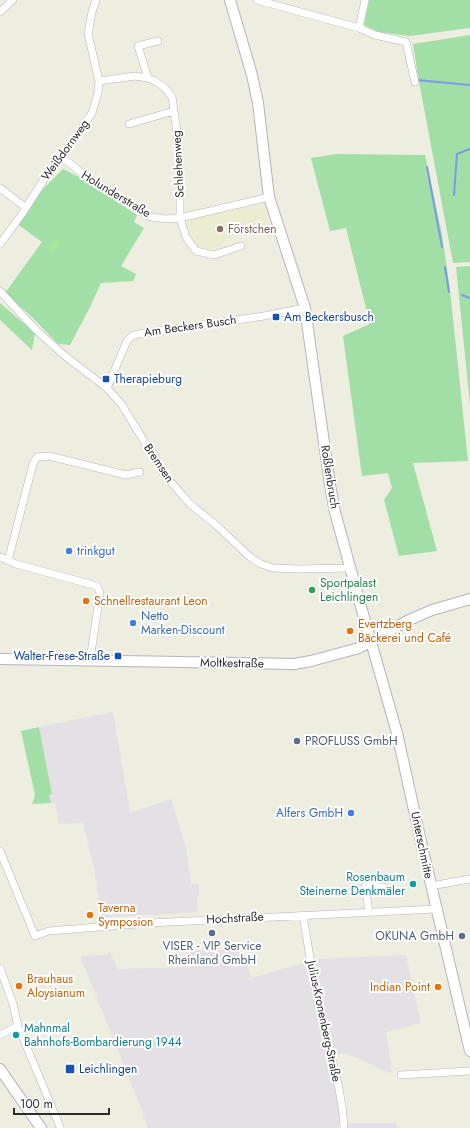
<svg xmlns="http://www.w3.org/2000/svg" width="470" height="1128" font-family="Jost,sans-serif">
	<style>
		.industrial { fill: #e4e0e6 }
		.education { fill: #eaedd1 }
		.green { fill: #a1dfa7 }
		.pitch { fill: #a7e59d }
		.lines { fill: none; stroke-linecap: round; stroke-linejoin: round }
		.stream { stroke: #7b9ae7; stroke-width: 2 }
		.street-casing { stroke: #b6b3bf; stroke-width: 8 }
		.secondary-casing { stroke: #b6b3bf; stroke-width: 12 }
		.street { stroke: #fff; stroke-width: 7 }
		.secondary { stroke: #fff; stroke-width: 10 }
		.education-dot { fill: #8d6e63; stroke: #fff; stroke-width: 1.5 }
		.transit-dot { fill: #1a4fb4; stroke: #fff; stroke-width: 1.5 }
		.shop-dot { fill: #3f7fe0; stroke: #fff; stroke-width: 1.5 }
		.leisure-dot { fill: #2e9e5b; stroke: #fff; stroke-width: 1.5 }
		.food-dot { fill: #e8710a; stroke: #fff; stroke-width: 1.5 }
		.service-dot { fill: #5c6f8a; stroke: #fff; stroke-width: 1.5 }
		.culture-dot { fill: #0f9aa8; stroke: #fff; stroke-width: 1.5 }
		.labels { text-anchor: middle; stroke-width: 4; stroke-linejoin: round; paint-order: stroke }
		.street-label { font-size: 12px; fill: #2c2c2c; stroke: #fff }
		.education-label { font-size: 12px; fill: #785e54; stroke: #fff; text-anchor: start }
		.transit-label { font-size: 12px; fill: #164399; stroke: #fff; text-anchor: start }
		.shop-label { font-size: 12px; fill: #366cbe; stroke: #fff; text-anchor: start }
		.leisure-label { font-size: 12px; fill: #27864d; stroke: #fff; text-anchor: start }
		.food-label { font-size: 12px; fill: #c56008; stroke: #fff; text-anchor: start }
		.service-label { font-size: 12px; fill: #4e5e75; stroke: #fff; text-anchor: start }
		.culture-label { font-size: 12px; fill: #0d838f; stroke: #fff; text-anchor: end }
	</style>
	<rect width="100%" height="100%" fill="#edede0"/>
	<path class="industrial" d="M 113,712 L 130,813 L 171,799 L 186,847 L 191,884 L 199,884 L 199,895 L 197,897 L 198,912 L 102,918 L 94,868 L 83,823 L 59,824 L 55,803 L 51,803 L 49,795 L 52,793 L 39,727 Z
		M 242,950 L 252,978 L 318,959 L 406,955 L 421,1023 L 386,1032 L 392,1072 L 390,1073 L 345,1053 L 328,1056 L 335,1088 L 339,1114 L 339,1128 L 148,1128 L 140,1105 L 80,956 L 105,955 L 110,952 L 118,969 L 192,967 L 191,951 Z
		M 349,1123 L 396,1123 L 397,1128 L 344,1128 Z"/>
	<path class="education" d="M 260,204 L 264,206 L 268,224 L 228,238 L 217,250 L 209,250 L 196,245 L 189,234 L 186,224 L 186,221 L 188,219 Z"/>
	<path class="green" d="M 369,0 L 470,0 L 470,28 L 410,36 L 379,32 L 364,25 Z
		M 470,35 L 470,262 L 453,263 L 418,76 L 413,44 Z
		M 336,154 L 425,155 L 442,234 L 450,290 L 468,461 L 413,463 L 437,551 L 399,556 L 384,500 L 392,488 L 388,473 L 362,476 L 343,336 L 370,324 L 346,228 L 330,231 L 311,158 Z
		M 63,169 L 81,178 L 137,215 L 134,222 L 144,228 L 121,266 L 136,274 L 133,281 L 101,283 L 90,307 L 70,345 L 58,344 L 32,317 L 5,293 L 42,242 L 16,223 L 25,207 Z
		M 470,266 L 470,405 L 456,267 Z
		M 0,303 L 35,333 L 32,350 L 0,320 Z
		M 39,727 L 52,794 L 49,795 L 51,803 L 32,804 L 35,795 L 21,731 Z"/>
	<path class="pitch" d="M 55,238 L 61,242 L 52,255 L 46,250 Z"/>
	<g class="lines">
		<path class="stream" d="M 417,80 L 470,85
			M 427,167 L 442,247
			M 454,195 L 457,154 L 470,149
			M 445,267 L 449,292
			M 462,295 L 470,298"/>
		<g class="street-casing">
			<path id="street" d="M 257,0 L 359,28 L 365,0
				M 0,12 L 13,0
				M 359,28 L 375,35 L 406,42 L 415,82
				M 148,78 L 138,46 L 158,41
				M 99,81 L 135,76 L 148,78 L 155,81 L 164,87 L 172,97 L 180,153 L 180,218 L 186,237 L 196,251 L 214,255 L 241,246
				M 129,124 L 174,111
				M 62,157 L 84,175 L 151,217 L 166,219 L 180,218 L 269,197
				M 0,188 L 25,207
				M 0,244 L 22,214 L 50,170 L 62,157 L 92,113 L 98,93 L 99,81 L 88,34 L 92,12 L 96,0
				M 0,291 L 36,330 L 65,356 L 107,388 L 122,405 L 147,446 L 154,454 L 163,473 L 177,489 L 190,504 L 216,525 L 250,557 L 261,564 L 273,568 L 298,569 L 351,568
				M 107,388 L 127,341 L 132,336 L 138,334 L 264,316 L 305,308
				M 0,557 L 16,564 L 97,586 L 100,593 L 90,660
				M 8,561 L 33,464 L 37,457 L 49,456 L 126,475 L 140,472
				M 0,851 L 35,936 L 49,931 L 150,923 L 436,909
				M 431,886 L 470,879
				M 369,912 L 365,886 L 383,887
				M 303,915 C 308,946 313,977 319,1008 C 328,1048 342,1087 344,1128
				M 0,968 L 13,1004 L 18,1026 L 60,1127
				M 0,1035 L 18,1026
				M 401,1075 L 470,1071"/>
		</g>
		<g class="secondary-casing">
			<path id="secondary" d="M 230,0 L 252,75 L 258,103 L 269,197 L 305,308 L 330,485 L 335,512 L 356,589 L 397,733 L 422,846 L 470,1051
				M 0,659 L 294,664 L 311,661 L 359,648 L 409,620 L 432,610 L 470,599
				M 0,1069 L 41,1128"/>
		</g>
		<use href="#street" class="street"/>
		<use href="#secondary" class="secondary"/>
	</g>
	<circle class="education-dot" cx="220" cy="229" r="4"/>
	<g class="transit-dot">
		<rect x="272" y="313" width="8" height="8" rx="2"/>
		<rect x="102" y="375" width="8" height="8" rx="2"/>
		<rect x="114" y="652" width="8" height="8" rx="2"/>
		<rect x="65" y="1064" width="10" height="10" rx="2"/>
	</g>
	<g class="shop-dot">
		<circle cx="69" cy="551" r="4"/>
		<circle cx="133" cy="623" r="4"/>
		<circle cx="351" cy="813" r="4"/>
	</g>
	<circle class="leisure-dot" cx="312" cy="590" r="4"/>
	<g class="food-dot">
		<circle cx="86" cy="601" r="4"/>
		<circle cx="350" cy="631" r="4"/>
		<circle cx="90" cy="915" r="4"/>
		<circle cx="19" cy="986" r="4"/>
		<circle cx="438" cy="987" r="4"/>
	</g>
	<g class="service-dot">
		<circle cx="297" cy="741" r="4"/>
		<circle cx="212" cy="933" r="4"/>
		<circle cx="462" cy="936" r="4"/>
	</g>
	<g class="culture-dot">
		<circle cx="413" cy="884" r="4"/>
		<circle cx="16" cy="1035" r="4"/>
	</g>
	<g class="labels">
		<g class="street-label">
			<text transform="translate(65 150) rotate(-54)" y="4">Weißdornweg</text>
			<text transform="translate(178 164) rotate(-93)" y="4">Schlehenweg</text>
			<text transform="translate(116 194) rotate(31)" y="4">Holunderstraße</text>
			<text transform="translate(190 326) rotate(-8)" y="4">Am Beckers Busch</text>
			<text transform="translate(159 463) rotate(56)" y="4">Bremsen</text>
			<text transform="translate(330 477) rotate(81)" y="4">Roßlenbruch</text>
			<text transform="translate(232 663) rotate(1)" y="4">Moltkestraße</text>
			<text transform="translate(422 845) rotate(78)" y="4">Unterschmitte</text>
			<text transform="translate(235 918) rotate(-3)" y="4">Hochstraße</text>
			<text transform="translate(324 1021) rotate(78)" y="4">Julius-Kronenberg-Straße</text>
		</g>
		<g class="education-label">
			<text x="228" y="233">Förstchen</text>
		</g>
		<g class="transit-label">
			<text x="284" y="321">Am Beckersbusch</text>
			<text x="114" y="383">Therapieburg</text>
			<text x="110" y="660" text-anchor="end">Walter-Frese-Straße</text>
			<text x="79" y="1073">Leichlingen</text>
		</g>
		<g class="shop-label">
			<text x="77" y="555">trinkgut</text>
			<text x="141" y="620">Netto<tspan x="141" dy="14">Marken-Discount</tspan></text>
			<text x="343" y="817" text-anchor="end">Alfers GmbH</text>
		</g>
		<g class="leisure-label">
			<text x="320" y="587">Sportpalast<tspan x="320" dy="14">Leichlingen</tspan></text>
		</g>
		<g class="food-label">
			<text x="94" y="605">Schnellrestaurant Leon</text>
			<text x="358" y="628">Evertzberg<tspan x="358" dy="14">Bäckerei und Café</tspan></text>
			<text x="98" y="912">Taverna<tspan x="98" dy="14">Symposion</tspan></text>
			<text x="27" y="983">Brauhaus<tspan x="27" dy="14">Aloysianum</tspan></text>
			<text x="430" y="991" text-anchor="end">Indian Point</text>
		</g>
		<g class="service-label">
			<text x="305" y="745">PROFLUSS GmbH</text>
			<text x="454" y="940" text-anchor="end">OKUNA GmbH</text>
			<text x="212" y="950" text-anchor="middle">VISER - VIP Service<tspan x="212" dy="14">Rheinland GmbH</tspan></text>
		</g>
		<g class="culture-label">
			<text x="405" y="881">Rosenbaum<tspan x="405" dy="14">Steinerne Denkmäler</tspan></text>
			<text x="24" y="1032" text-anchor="start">Mahnmal<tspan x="24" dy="14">Bahnhofs-Bombardierung 1944</tspan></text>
		</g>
	</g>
	<path d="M14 1108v6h95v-6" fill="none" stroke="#2c2c2c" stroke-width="2"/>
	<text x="20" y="1108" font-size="12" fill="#2c2c2c" stroke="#ffffff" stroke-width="3" paint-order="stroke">100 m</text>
</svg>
